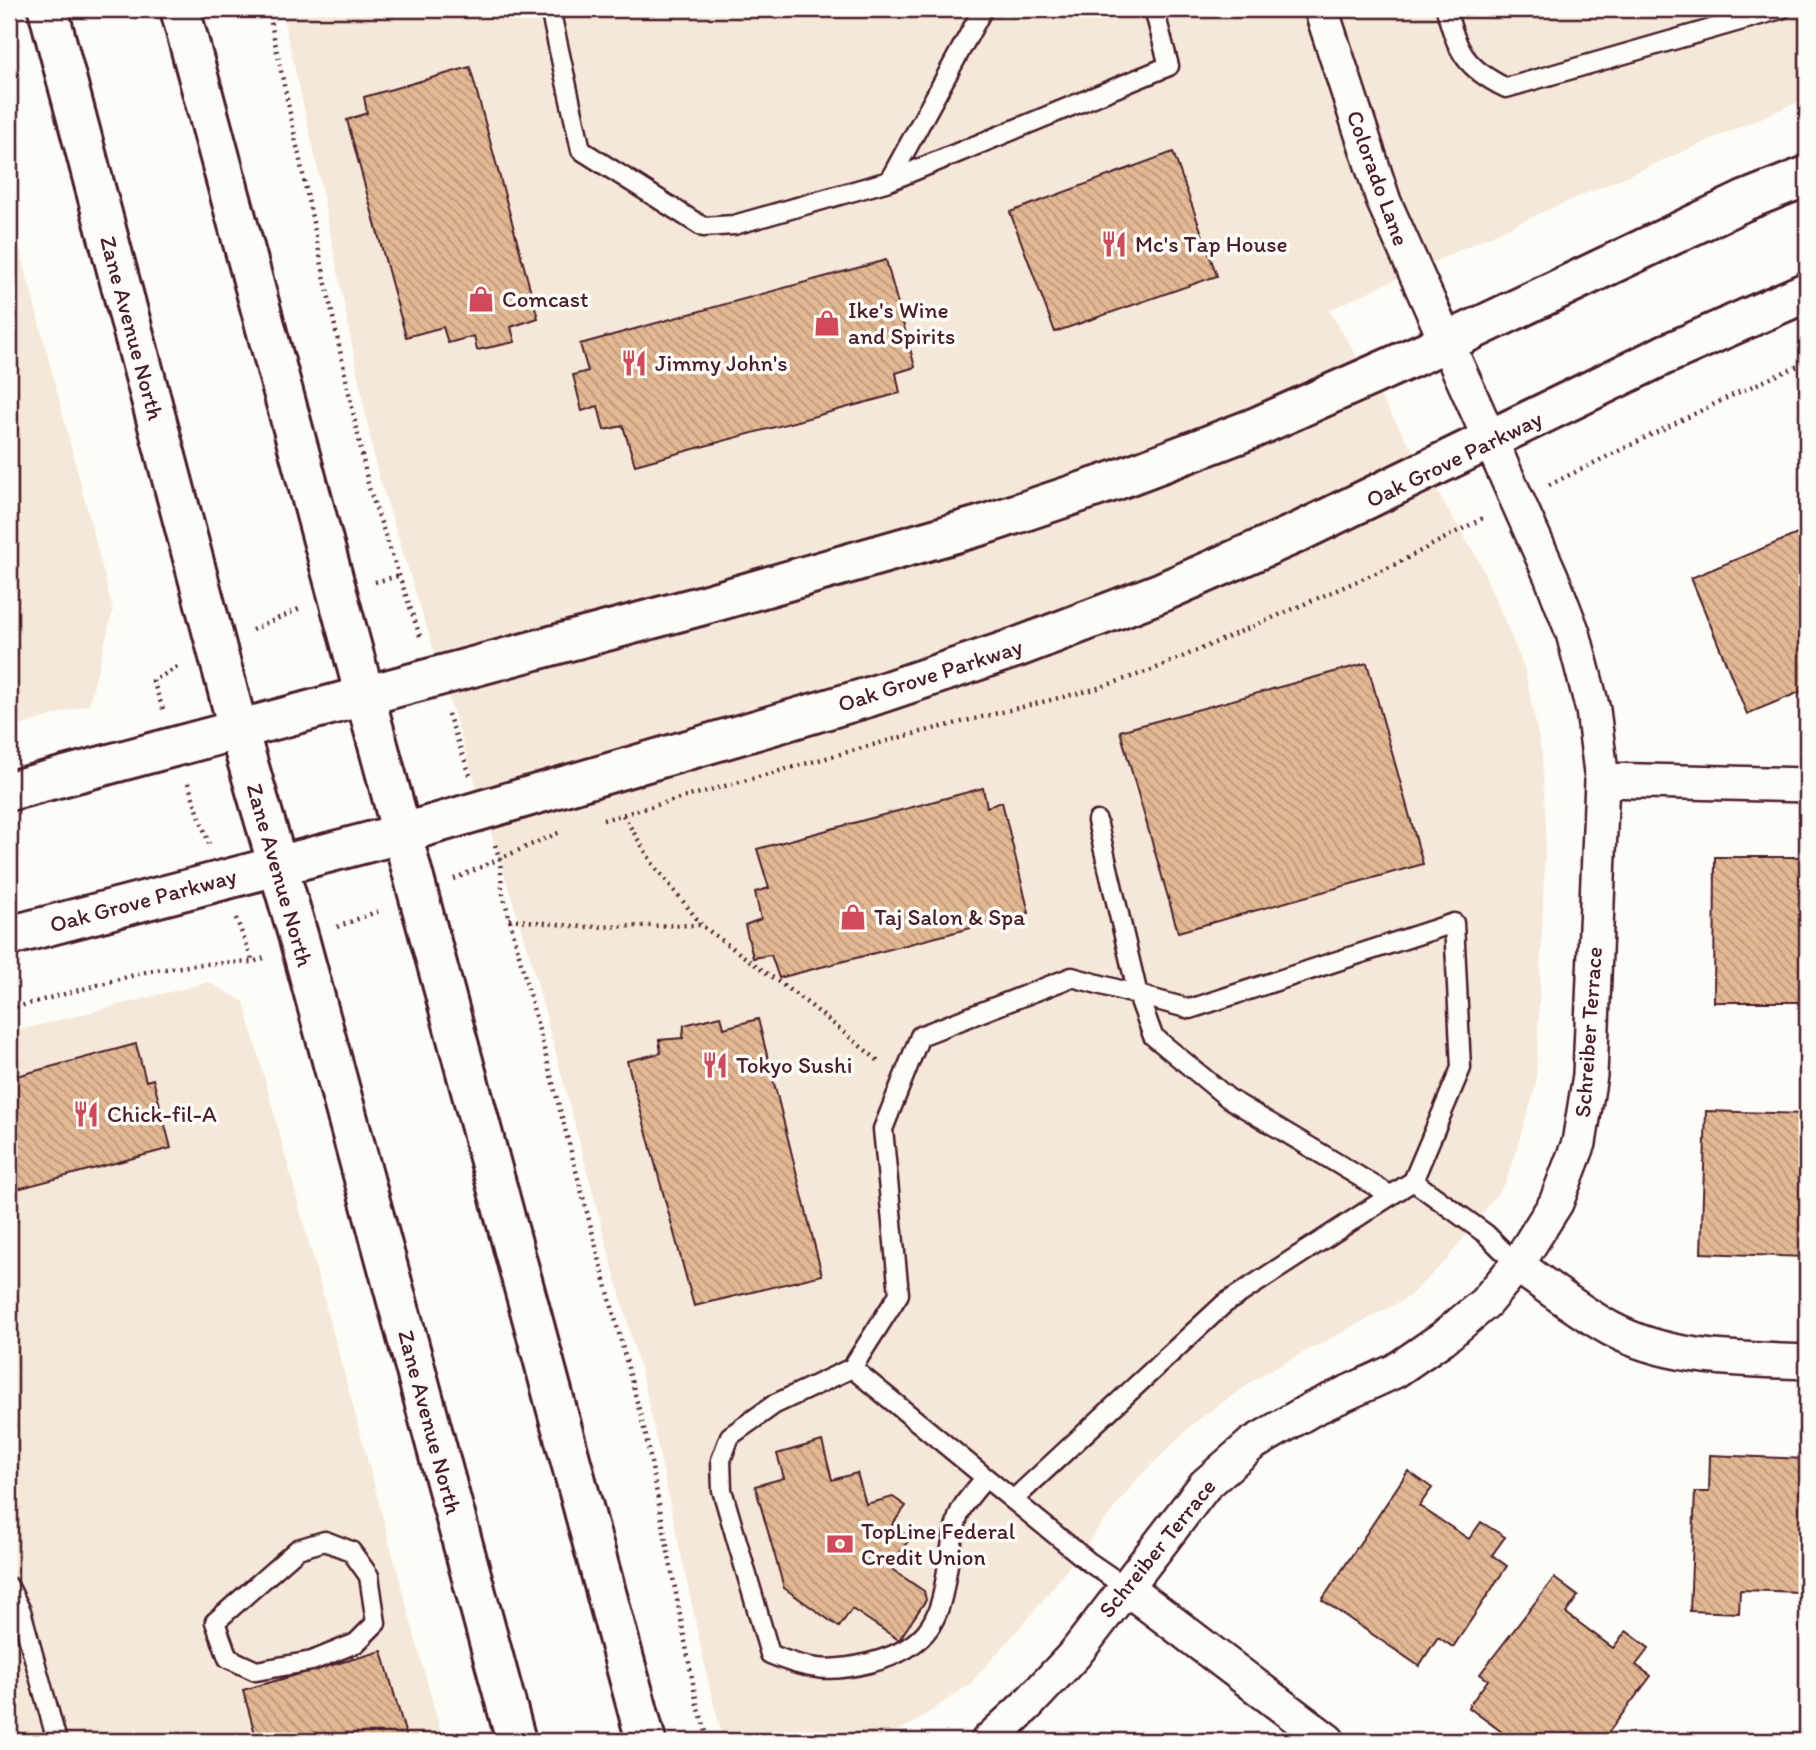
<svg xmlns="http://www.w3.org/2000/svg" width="1816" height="1750" font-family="Itim,sans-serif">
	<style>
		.built { fill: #f5e8d9 }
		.building { fill: url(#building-back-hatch); stroke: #4a1f2b; stroke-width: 2 }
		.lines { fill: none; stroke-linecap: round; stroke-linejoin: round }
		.service-casing { stroke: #4a1f2b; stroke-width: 23 }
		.minor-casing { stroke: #4a1f2b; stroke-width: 38 }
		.tertiary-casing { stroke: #4a1f2b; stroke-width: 44 }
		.secondary-casing { stroke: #4a1f2b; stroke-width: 44 }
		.path { stroke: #4a1f2b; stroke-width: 4.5; stroke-dasharray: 2 5; stroke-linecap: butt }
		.service { stroke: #fdfcf7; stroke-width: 18 }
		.minor { stroke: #fdfcf7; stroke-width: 33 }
		.tertiary { stroke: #fdfcf7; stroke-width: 38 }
		.secondary { stroke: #fdfcf7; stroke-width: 38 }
		.labels { text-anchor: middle; stroke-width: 7; stroke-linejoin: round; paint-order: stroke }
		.street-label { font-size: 23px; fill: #4a1f2b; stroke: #fdfcf7 }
		.poi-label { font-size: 23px; fill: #4a1f2b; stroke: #fdfcf7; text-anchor: start }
	</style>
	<defs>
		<pattern id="building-back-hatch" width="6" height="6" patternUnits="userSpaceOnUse" patternTransform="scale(1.75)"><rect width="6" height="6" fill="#e3b994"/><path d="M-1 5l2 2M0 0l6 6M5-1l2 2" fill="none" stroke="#ba9679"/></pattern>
	</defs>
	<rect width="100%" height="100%" fill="#fdfcf7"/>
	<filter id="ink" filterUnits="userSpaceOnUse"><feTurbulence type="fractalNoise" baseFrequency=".0143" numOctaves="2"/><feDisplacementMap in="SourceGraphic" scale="14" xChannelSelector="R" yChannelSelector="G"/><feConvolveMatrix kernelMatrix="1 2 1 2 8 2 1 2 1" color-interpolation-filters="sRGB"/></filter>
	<g filter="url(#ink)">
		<path class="built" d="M 281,9 L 1807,9 L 1807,98 L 1536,215 L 1329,310 L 1480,563 L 1524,667 L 1542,755 L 1546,827 L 1536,1086 L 1506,1182 L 1446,1261 L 1407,1298 L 1263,1374 L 1195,1422 L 1138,1478 L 1032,1614 L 970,1684 L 914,1723 L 875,1741 L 723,1739 L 710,1689 L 646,1392 L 529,953 L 376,467 L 314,151 Z
			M 9,205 L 113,610 L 89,704 L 9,729 Z
			M 209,982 L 244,1002 L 443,1741 L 9,1741 L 9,1033 Z"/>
		<path class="building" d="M 470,67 L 538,318 L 511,327 L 515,342 L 477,350 L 474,336 L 448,343 L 443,327 L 406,337 L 347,120 L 367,113 L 364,97 Z
			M 1173,152 L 1217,276 L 1055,332 L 1010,212 Z
			M 886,260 L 915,367 L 896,373 L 900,393 L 635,465 L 623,426 L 604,430 L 598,406 L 582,411 L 573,375 L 588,371 L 580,344 Z
			M 1807,530 L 1807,689 L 1747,714 L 1691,578 Z
			M 1367,663 L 1423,864 L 1178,932 L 1120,731 Z
			M 983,788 L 987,807 L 1002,802 L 1029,913 L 779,978 L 771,955 L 753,958 L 745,925 L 761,919 L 755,892 L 769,888 L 757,849 Z
			M 1715,857 L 1807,857 L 1807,1002 L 1714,1002 Z
			M 721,1016 L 724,1028 L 758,1019 L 822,1275 L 694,1306 L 627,1061 L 661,1053 L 659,1040 L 683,1038 L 684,1025 Z
			M 136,1044 L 146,1081 L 153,1079 L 171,1148 L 10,1191 L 9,1078 Z
			M 1706,1111 L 1807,1114 L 1806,1257 L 1701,1253 Z
			M 822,1441 L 832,1480 L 857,1473 L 866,1504 L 893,1497 L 906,1506 L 892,1525 L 910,1538 L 890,1568 L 924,1591 L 926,1600 L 899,1640 L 852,1609 L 839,1627 L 784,1588 L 755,1486 L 784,1478 L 777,1454 Z
			M 1710,1455 L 1807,1459 L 1807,1612 L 1801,1612 L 1801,1592 L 1740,1590 L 1739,1613 L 1690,1611 L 1695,1492 L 1709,1492 Z
			M 1408,1471 L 1432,1488 L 1419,1506 L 1469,1539 L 1481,1522 L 1505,1537 L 1492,1555 L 1507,1566 L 1453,1647 L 1438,1637 L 1419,1666 L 1322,1600 Z
			M 1554,1578 L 1578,1596 L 1566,1613 L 1613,1648 L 1626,1631 L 1649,1648 L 1636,1665 L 1651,1676 L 1602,1741 L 1514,1741 L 1468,1707 L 1488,1680 L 1480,1674 Z
			M 382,1651 L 407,1739 L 257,1741 L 243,1690 Z"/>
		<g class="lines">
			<g class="service-casing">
				<path id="service" d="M 550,9 L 581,150 L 703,227 L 734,225 L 889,181 L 983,9
					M 1446,9 C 1457,51 1465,68 1506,88 L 1781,9
					M 889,181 L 1169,66 L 1154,9
					M 1097,821 L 1138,995 L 1153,1036 L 1228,1098 L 1390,1195
					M 1413,1181 L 1461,1068 L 1454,923 L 1190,1009 L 1072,977 L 920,1036 L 883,1129 L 899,1294 L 852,1368 L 1013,1500 L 1224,1304 L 1413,1181 L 1486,1234 L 1517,1265
					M 852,1368 L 775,1404 L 730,1436 L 721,1460 L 722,1490 L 770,1654 C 807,1670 830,1673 869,1663 C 958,1641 937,1586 958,1517 C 962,1503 977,1489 985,1478
					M 1013,1500 L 1089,1562 L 1124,1586
					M 325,1541 L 351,1551 L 369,1576 L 376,1623 L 356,1643 L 312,1661 L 256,1671 L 228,1658 L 215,1622 L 298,1549 Z
					M 9,1587 L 21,1611 L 57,1741"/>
			</g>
			<g class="minor-casing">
				<path id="minor" d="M 1602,780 L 1807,785
					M 1517,1265 C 1548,1287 1578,1311 1611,1329 C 1671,1361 1741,1359 1807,1362
					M 1124,1586 L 1328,1741
					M 988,1741 L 1027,1705 L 1075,1654 L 1205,1485 L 1252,1444 L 1312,1409 L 1395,1371 L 1443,1338 L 1485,1303 L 1517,1265 L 1556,1203 L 1579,1143 L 1590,1075 L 1602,780 L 1593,710 L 1573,633 L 1551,576 L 1384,202 L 1321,9"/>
			</g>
			<g class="tertiary-casing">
				<path id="tertiary" d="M 9,791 L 700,606 L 983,525 L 1114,481 L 1254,428 L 1445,343 L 1744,201 L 1807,176
					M 9,936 L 400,834 L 869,697 L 1018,647 L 1162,592 L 1299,532 L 1664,355 L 1807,292"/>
			</g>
			<g class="secondary-casing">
				<path id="secondary" d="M 48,9 L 238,729 L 300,942 L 516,1741
					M 180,9 L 646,1741"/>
			</g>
			<path class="path" d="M 268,9 L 369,488 L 421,639
				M 1549,485 L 1737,393 L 1807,362
				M 375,582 L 398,576
				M 252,630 L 301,608
				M 163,709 L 153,681 L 181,665
				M 448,714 L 470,775
				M 188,783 L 209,844
				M 623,815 L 653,864 L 701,924
				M 603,820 L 905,736 L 1095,689 L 1152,670 L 1392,566 L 1485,517
				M 495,845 L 500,860 L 502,890 L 646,1436 L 697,1704 L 709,1741
				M 454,879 L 560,832
				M 236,918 L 253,962
				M 509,919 L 583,927 L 701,925 L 810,1005 L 880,1062
				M 337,927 L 381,910
				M 9,1009 L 149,971 L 203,964 L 253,962 L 264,958"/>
			<use href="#service" class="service"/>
			<use href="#minor" class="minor"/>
			<use href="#tertiary" class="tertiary"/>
			<use href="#secondary" class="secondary"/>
		</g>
	</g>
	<defs>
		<g id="restaurant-bare" transform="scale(2.1)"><path d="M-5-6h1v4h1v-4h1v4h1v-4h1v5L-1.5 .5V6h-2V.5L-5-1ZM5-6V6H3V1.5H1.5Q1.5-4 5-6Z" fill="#d1495b" stroke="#fdfcf7" stroke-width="2.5" paint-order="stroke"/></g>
		<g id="shop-bare" transform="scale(2.1)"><path d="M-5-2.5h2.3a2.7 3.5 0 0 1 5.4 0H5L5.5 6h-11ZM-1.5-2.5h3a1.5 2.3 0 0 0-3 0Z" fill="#d1495b" stroke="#fdfcf7" stroke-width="2.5" paint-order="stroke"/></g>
		<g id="bank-bare" transform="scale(2.1)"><path d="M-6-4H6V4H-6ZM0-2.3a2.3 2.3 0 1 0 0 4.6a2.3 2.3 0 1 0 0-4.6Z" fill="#d1495b" stroke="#fdfcf7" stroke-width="2.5" paint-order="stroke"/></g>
	</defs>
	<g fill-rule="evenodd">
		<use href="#restaurant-bare" x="1114" y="244"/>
		<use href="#shop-bare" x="481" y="299"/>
		<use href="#shop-bare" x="827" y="323"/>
		<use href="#restaurant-bare" x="634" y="363"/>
		<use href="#shop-bare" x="853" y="917"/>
		<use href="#restaurant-bare" x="715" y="1065"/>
		<use href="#restaurant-bare" x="86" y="1114"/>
		<use href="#bank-bare" x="840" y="1544"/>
	</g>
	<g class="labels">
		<g class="street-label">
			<text transform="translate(1378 178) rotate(70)" y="8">Colorado Lane</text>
			<text transform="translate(132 328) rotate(75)" y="8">Zane Avenue North</text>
			<text transform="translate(1454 459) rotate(-26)" y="8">Oak Grove Parkway</text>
			<text transform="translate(930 675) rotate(-18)" y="8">Oak Grove Parkway</text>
			<text transform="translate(280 875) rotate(74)" y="8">Zane Avenue North</text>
			<text transform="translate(143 900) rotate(-15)" y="8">Oak Grove Parkway</text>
			<text transform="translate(1588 1032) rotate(-86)" y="8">Schreiber Terrace</text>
			<text transform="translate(430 1422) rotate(75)" y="8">Zane Avenue North</text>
			<text transform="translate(1157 1548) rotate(-51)" y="8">Schreiber Terrace</text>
		</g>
		<g class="poi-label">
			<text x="1135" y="252">Mc's Tap House</text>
			<text x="502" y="307">Comcast</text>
			<text x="848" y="318">Ike's Wine<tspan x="848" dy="26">and Spirits</tspan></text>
			<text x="655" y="371">Jimmy John's</text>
			<text x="874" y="925">Taj Salon &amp; Spa</text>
			<text x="736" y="1073">Tokyo Sushi</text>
			<text x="107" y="1122">Chick-fil-A</text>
			<text x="861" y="1539">TopLine Federal<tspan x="861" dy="26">Credit Union</tspan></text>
		</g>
	</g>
	<rect width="1816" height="1750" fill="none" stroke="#fdfcf7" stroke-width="35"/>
	<rect x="18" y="18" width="1781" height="1715" fill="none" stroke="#4a1f2b" stroke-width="2.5" filter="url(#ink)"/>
</svg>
